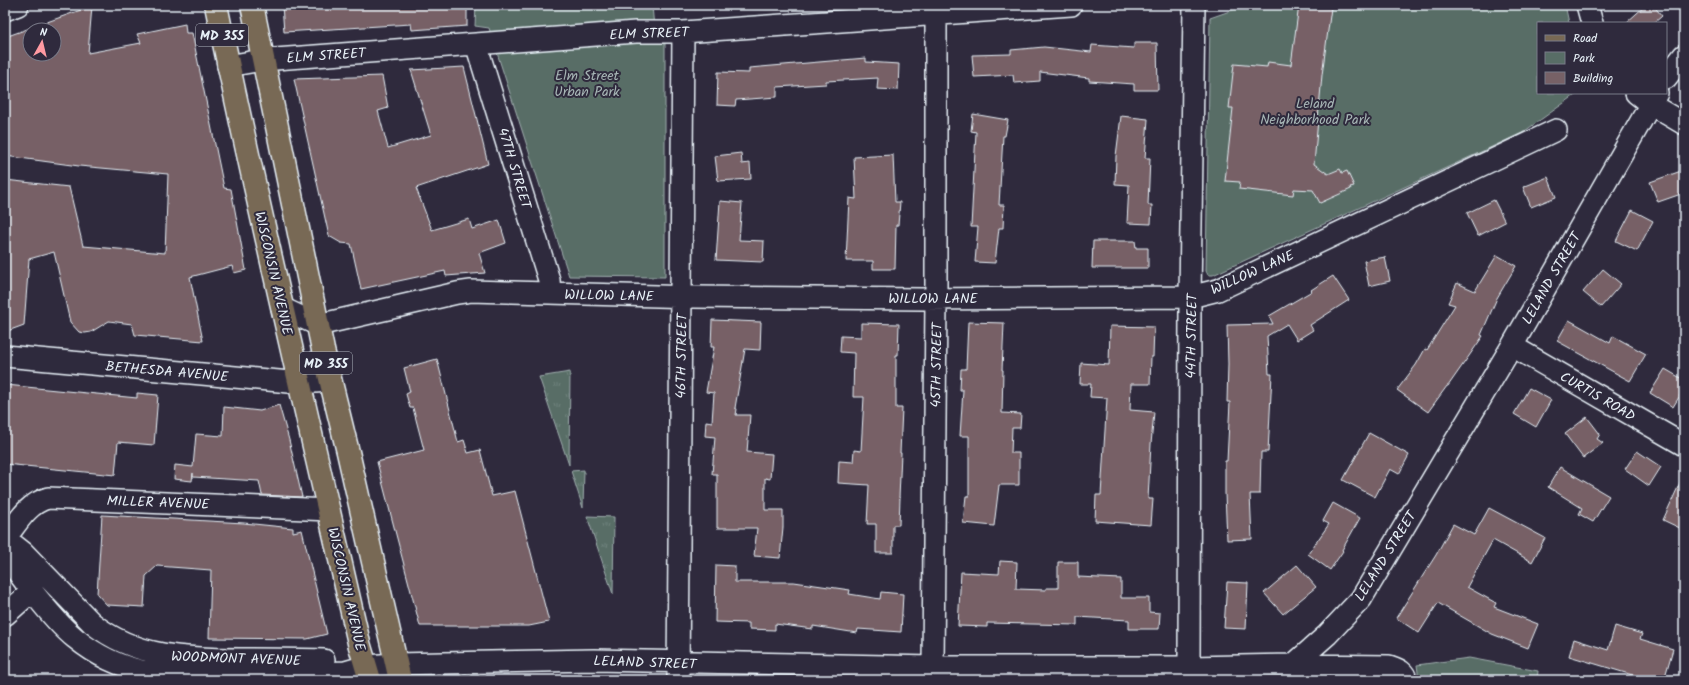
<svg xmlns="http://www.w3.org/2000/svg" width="1689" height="685" font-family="Kalam,sans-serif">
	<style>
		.grass { fill: url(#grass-tufts); stroke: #a0afaf }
		.park { fill: #586d66; stroke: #a0afaf }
		.building { fill: #776166; stroke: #e8f1f8; fill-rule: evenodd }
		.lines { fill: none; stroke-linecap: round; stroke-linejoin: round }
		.minor-casing { stroke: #e8f1f8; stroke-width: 24 }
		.major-casing { stroke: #e8f1f8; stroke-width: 25 }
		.minor { stroke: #2f2a3d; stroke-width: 21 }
		.major { stroke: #786954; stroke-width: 22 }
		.labels { text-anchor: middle; stroke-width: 4; stroke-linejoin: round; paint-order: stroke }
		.shield { fill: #2f2a3d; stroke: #b0b5c0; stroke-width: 1 }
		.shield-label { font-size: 13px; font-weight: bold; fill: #e8f1f8 }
		.street-label { font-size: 14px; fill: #e8f1f8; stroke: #2f2a3d }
		.park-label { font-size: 14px; fill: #a7b6b6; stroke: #2f2a3d }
	</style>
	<defs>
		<pattern id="grass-tufts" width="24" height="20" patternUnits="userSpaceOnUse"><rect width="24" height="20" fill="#586d66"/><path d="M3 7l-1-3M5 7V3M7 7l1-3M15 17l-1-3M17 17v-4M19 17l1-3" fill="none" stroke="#70827d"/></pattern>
	</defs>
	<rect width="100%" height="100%" fill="#2f2a3d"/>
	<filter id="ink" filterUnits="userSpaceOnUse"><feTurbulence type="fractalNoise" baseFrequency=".025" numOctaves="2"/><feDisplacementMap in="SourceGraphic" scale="8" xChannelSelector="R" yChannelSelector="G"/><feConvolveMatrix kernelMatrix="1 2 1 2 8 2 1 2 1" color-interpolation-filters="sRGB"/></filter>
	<g filter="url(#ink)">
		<path class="grass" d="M 570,372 L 569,465 L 539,377 Z
			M 584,470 L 583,508 L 571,471 Z
			M 587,516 L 614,517 L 613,594 Z"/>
		<path class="park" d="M 476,5 L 652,5 L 655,40 L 665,39 L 665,277 L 569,276 L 489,28 L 475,26 Z
			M 1247,5 L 1565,5 L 1569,23 L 1538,23 L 1538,93 L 1578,93 L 1522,133 L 1213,275 L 1208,275 L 1206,271 L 1210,18 Z
			M 1469,658 L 1538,671 L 1537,680 L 1419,680 L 1417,665 Z"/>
		<path class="building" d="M 282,5 L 467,5 L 467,26 L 412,30 L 411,24 L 284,32 Z
			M 1299,5 L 1331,8 L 1322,75 L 1314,164 L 1328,174 L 1340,169 L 1342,173 L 1347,171 L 1354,186 L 1350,187 L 1351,189 L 1320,203 L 1313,190 L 1294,189 L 1293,195 L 1239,189 L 1240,182 L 1225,181 L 1233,108 L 1229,108 L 1234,64 L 1267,67 L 1268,62 L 1291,65 Z
			M 1646,5 L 1653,5 L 1662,16 L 1654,23 L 1626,23 Z
			M 92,6 L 88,53 L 141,43 L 137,34 L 185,24 L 186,33 L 192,33 L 224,188 L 231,189 L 246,270 L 234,273 L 232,266 L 190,277 L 203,341 L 135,335 L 132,324 L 109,321 L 91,332 L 85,333 L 79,332 L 70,322 L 54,252 L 29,259 L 24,325 L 5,332 L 5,180 L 69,187 L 83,246 L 165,253 L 168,174 L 79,166 L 5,156 L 5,37 ZM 30,30 L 54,30 L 54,54 L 30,54 Z
			M 1134,43 L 1157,43 L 1158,90 L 1134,90 L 1134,84 L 1089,81 L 1089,78 L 1040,72 L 1040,81 L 1014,83 L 1013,75 L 974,77 L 972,55 L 1011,54 L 1011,50 L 1044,47 L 1091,52 L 1092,45 L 1134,48 Z
			M 866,58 L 866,62 L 899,64 L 898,90 L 877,89 L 878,78 L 826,81 L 826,84 L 777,87 L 777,97 L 736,100 L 735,106 L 717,105 L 718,72 L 749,73 L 749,68 Z
			M 464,67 L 488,164 L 416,188 L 432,230 L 469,219 L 472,229 L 499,220 L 506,243 L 479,253 L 485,273 L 446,276 L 445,271 L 361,289 L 351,244 L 341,243 L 329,236 L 294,79 L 382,76 L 388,108 L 378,111 L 388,148 L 431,135 L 411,70 Z
			M 973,114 L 1008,120 L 1005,136 L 1003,136 L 999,205 L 1004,205 L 1003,228 L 999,228 L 995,263 L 975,262 L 978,227 L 971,227 L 976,132 L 971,131 Z
			M 1121,116 L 1148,119 L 1145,158 L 1150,158 L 1148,205 L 1152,205 L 1151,224 L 1127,223 L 1129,185 L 1115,184 L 1116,156 Z
			M 741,153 L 742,164 L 750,163 L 751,179 L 718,181 L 715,156 Z
			M 893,155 L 895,202 L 900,202 L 898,225 L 896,225 L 895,269 L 873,269 L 873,261 L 846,261 L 849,198 L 856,199 L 854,157 Z
			M 1684,170 L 1684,193 L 1658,202 L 1650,182 Z
			M 1548,177 L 1556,197 L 1531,207 L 1523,187 Z
			M 1494,200 L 1505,222 L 1478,236 L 1467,213 Z
			M 720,201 L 742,203 L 739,240 L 764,241 L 763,262 L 716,260 Z
			M 1632,210 L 1653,221 L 1637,251 L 1616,241 Z
			M 1093,241 L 1135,241 L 1136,248 L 1148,248 L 1148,268 L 1092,268 Z
			M 1497,255 L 1516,266 L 1497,298 L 1481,335 L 1483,336 L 1448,386 L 1447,386 L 1428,412 L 1397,390 L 1416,365 L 1425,349 L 1427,350 L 1455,305 L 1448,303 L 1457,283 L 1475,291 Z
			M 1385,257 L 1390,281 L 1369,286 L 1364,261 Z
			M 1603,269 L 1621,284 L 1601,307 L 1583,292 Z
			M 1333,276 L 1349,300 L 1310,325 L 1313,330 L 1297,340 L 1287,324 L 1267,336 L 1269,374 L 1272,374 L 1268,452 L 1261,452 L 1260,494 L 1250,494 L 1252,539 L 1227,540 L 1225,493 L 1225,461 L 1227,461 L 1230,402 L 1227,402 L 1228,364 L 1227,325 L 1273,324 L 1269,316 L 1312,291 L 1311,290 Z
			M 712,320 L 761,322 L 760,350 L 745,349 L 735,408 L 737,409 L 736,415 L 750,415 L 747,452 L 772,454 L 770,479 L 765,478 L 765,510 L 783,510 L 783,527 L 780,558 L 754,556 L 757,528 L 717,528 L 717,474 L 712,474 L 715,437 L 705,436 L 706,421 L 712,422 L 714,393 L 706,392 L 714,347 L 711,347 Z
			M 1569,320 L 1610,343 L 1613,336 L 1646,354 L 1630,381 L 1557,341 Z
			M 968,322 L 1004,323 L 1002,370 L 1003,370 L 1002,413 L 1021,414 L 1020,428 L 1012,428 L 1011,453 L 1019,453 L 1019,485 L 999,485 L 994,526 L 963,523 L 966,496 L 969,496 L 969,436 L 960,436 L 963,390 L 960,390 L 961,369 L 966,369 Z
			M 861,323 L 899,324 L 898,355 L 896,355 L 896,408 L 902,408 L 900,453 L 901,453 L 899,498 L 900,498 L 899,525 L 893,525 L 893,553 L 876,553 L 876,524 L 867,524 L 869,485 L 838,483 L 839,461 L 853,462 L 854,450 L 861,451 L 864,397 L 853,397 L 854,353 L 840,352 L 841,336 L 861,337 Z
			M 1110,326 L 1154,327 L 1153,357 L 1151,357 L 1150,384 L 1131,384 L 1130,410 L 1154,412 L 1151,444 L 1148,499 L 1153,499 L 1151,525 L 1095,521 L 1096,495 L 1101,495 L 1107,398 L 1090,397 L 1091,384 L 1080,384 L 1081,363 L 1109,365 Z
			M 437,359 L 458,442 L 464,440 L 468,453 L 480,450 L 492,496 L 515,491 L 549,622 L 529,626 L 420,626 L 377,462 L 424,450 L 413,408 L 410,408 L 406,394 L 410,392 L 404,368 Z
			M 1665,369 L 1684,380 L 1684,389 L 1673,407 L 1650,393 Z
			M 6,385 L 137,398 L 137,393 L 158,395 L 154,445 L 118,442 L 115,475 L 5,464 Z
			M 1529,388 L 1551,400 L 1536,427 L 1514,414 Z
			M 279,405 L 289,440 L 302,497 L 262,495 L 259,481 L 193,477 L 193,473 L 192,481 L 174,479 L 175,465 L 193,467 L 196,434 L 223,436 L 224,407 L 260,411 Z
			M 1587,417 L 1600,434 L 1597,439 L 1603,443 L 1583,458 L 1565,434 Z
			M 1369,433 L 1409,455 L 1399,474 L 1390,469 L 1375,497 L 1343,480 Z
			M 1637,451 L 1661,467 L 1649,486 L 1625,469 Z
			M 1560,467 L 1609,496 L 1593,522 L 1579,514 L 1582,508 L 1548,487 Z
			M 1684,474 L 1684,530 L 1663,520 Z
			M 1333,503 L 1360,518 L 1342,550 L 1343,551 L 1330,570 L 1308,554 L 1329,524 L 1323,521 Z
			M 1489,508 L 1545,538 L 1532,562 L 1493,540 L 1467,587 L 1496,603 L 1494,607 L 1538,624 L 1528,648 L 1492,634 L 1438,603 L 1419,633 L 1396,618 L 1436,555 L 1453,524 L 1474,535 Z
			M 102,515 L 244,523 L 293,528 L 293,532 L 302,530 L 327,634 L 307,639 L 209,638 L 211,570 L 157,566 L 146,576 L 144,607 L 107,605 L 97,594 Z
			M 1000,561 L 1017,562 L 1016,589 L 1046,590 L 1046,588 L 1058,588 L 1058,562 L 1078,562 L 1078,577 L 1121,579 L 1121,598 L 1149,598 L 1149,612 L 1160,613 L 1159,629 L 1129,629 L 1129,620 L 1077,617 L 1077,625 L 987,623 L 987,627 L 958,626 L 961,572 L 999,574 Z
			M 716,565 L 735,566 L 735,582 L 794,582 L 850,590 L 849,594 L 880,599 L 881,592 L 903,594 L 901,632 L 858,629 L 857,633 L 813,626 L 813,629 L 775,624 L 775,630 L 749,629 L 749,623 L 715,622 Z
			M 1297,565 L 1316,587 L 1283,614 L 1264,593 Z
			M 1227,582 L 1248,583 L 1246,629 L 1224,628 Z
			M 1615,626 L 1642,634 L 1640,639 L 1673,649 L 1664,680 L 1638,680 L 1639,677 L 1569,656 L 1574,639 L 1608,650 Z"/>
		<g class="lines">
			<g class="minor-casing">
				<path id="minor" d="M 1587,5 L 1592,23
					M 5,10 L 18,5
					M 476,44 L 549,280 L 550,292
					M 228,66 L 262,60 L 636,32 L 683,32 L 1071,5
					M 1666,78 L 1684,55
					M 1636,93 L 1650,104 L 1684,124
					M 282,308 L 318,325 L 457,293 L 471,291 L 694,297 L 923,299 L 1190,297 L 1218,290 L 1556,130
					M 1512,346 L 1684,445
					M 5,356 L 279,381 L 299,383 L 330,381
					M 5,538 L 24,553 L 92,623 C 135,658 188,659 241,659 C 269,659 296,659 324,660
					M 5,539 C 18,522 27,504 48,498 L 329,510
					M 5,558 C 16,568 23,580 32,591 C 43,605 61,627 75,638 C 126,680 174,676 236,675 C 272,675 309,674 345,672 L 366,666 L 396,664 L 594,660 L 933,667 L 1189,667 L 1293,665 L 1389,666 C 1397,669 1405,671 1406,680
					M 5,615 L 32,591
					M 1293,665 L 1327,635 L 1361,599 L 1512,346 L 1657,93
					M 933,667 L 936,299 L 936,14
					M 1189,667 L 1190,297 L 1194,5
					M 678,680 L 683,32"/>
			</g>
			<g class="major-casing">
				<path id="major" d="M 216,5 C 260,219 311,431 359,643 L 370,680
					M 252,5 L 323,350 L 348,452 L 400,680"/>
			</g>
			<use href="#minor" class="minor"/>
			<use href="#major" class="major"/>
		</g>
	</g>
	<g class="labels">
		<g class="shield">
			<rect x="196" y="24" width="52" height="22" rx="3"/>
			<rect x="300" y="352" width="52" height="22" rx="3"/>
		</g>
		<g class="shield-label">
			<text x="222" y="40">MD 355</text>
			<text x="326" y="368">MD 355</text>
		</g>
		<g class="street-label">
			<text transform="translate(649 33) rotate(-2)" y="5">ELM STREET</text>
			<text transform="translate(326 55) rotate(-4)" y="5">ELM STREET</text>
			<text transform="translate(515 168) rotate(73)" y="5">47TH STREET</text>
			<text transform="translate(1252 272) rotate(-24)" y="5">WILLOW LANE</text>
			<text transform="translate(274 273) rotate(77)" y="5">WISCONSIN AVENUE</text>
			<text transform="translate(1551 278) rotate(-60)" y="5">LELAND STREET</text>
			<text transform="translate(609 295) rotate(1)" y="5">WILLOW LANE</text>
			<text x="933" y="303">WILLOW LANE</text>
			<text transform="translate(1191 336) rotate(-89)" y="5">44TH STREET</text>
			<text transform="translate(681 356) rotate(-89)" y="5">46TH STREET</text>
			<text transform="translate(936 365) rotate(-89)" y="5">45TH STREET</text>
			<text transform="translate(167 371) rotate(5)" y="5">BETHESDA AVENUE</text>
			<text transform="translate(1598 396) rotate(30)" y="5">CURTIS ROAD</text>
			<text transform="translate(158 502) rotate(2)" y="5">MILLER AVENUE</text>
			<text transform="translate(1385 556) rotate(-58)" y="5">LELAND STREET</text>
			<text transform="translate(347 589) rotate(77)" y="5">WISCONSIN AVENUE</text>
			<text transform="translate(236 658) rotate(2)" y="5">WOODMONT AVENUE</text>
			<text transform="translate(645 662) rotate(2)" y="5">LELAND STREET</text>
		</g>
		<g class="park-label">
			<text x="587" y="80">Elm Street<tspan x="587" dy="16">Urban Park</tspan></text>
			<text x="1315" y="108">Leland<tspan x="1315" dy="16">Neighborhood Park</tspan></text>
		</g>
	</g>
	<rect width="1689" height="685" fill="none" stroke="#2f2a3d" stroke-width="20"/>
	<rect x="10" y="10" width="1669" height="665" fill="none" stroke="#e8f1f8" stroke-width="1.5" filter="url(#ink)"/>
	<rect x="1537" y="22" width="130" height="72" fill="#2f2a3d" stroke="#797a88"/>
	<rect x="1545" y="35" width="20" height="6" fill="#786954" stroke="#797a88"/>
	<text x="1573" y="42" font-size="12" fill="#e8f1f8">Road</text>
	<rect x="1545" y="52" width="20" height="12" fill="#586d66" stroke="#797a88"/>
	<text x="1573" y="62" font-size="12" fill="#e8f1f8">Park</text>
	<rect x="1545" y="72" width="20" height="12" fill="#776166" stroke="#797a88"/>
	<text x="1573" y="82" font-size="12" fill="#e8f1f8">Building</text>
	<g transform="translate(42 42) rotate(8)"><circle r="19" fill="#2f2a3d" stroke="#797a88"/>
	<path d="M0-3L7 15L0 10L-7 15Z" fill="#ff9aa2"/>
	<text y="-6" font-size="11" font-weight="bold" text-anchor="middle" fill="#e8f1f8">N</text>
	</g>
</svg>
